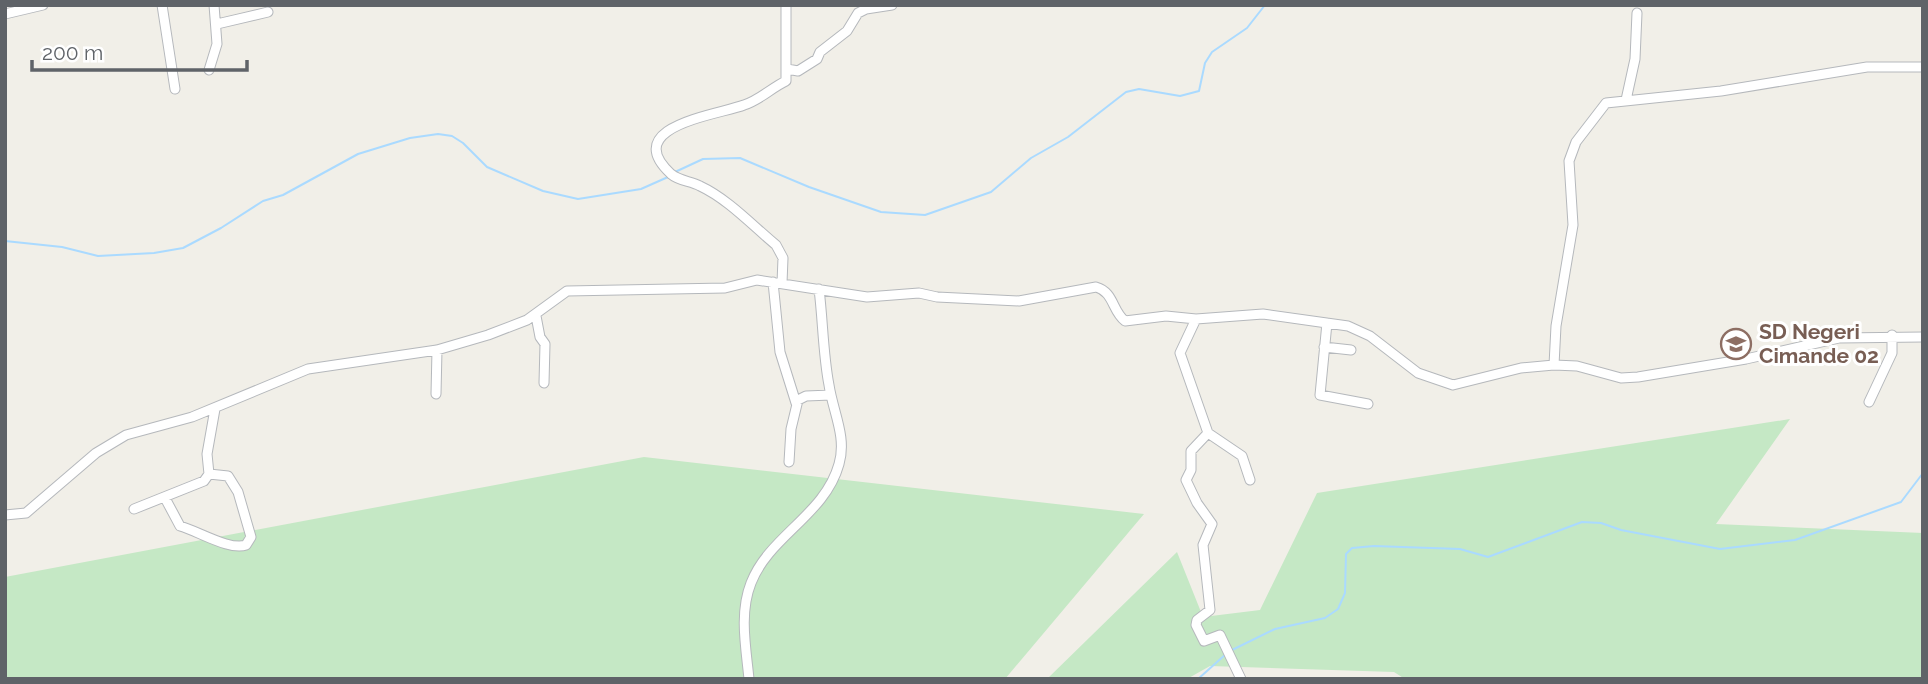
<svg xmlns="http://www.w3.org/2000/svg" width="1928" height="684" font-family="Raleway,sans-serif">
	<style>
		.green { fill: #c5e8c5 }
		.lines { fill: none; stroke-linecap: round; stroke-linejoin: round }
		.stream { stroke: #aadaff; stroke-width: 2 }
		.street-casing { stroke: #b5b8bc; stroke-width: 11 }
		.street { stroke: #fff; stroke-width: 9 }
		.labels { text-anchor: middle; stroke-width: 6; stroke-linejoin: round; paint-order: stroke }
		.education-label { font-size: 21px; font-weight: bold; fill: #785e54; stroke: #fff; text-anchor: start }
	</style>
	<rect width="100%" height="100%" fill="#f1efe8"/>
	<path class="green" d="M 1790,419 L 1716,524 L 1923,533 L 1923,679 L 1405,679 L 1394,672 L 1210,666 L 1187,679 L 1047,679 L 1177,552 L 1203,617 L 1260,610 L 1317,493 Z
		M 644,457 L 1144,514 L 1005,679 L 5,679 L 5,577 Z"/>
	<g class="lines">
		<path class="stream" d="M 675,172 L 703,159 L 740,158 L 809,187 L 881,212 L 925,215 L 991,192 L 1031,158 L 1068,137 L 1126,92 L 1139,89 L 1180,96 L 1199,91 L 1205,63 L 1212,52 L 1247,28 L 1265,5
			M 5,241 L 62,247 L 98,256 L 154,253 L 183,248 L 221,228 L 263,201 L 283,195 L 358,154 L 410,138 L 438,134 L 452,136 L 463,143 L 487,167 L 543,191 L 578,199 L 641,189 L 668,177
			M 1230,651 L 1275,629 L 1325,618 L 1338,609 L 1345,593 L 1346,554 L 1352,548 L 1374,546 L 1460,549 L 1488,557 L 1582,522 L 1601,523 L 1621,530 L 1720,549 L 1795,540 L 1901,502 L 1923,473
			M 1198,679 L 1226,654"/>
		<g class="street-casing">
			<path id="street" d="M 162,5 L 175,89
				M 5,14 L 43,5
				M 217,24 L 268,12
				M 787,69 L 798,71 L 817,59 L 820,52 L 847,31 L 858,13 L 866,9 L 892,5
				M 209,70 L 217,44 L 214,5
				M 1626,100 L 1635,59 L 1637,13
				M 773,282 L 780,352 L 796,403
				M 782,283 L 783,258 L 776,245 C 753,226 728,199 700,186 C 691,181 679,181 671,174 C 619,126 718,115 744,105 C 760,100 771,88 786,81 L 786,5
				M 536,316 L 540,337 L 545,344 L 544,383
				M 1196,319 L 1180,353 L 1208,433 L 1191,451 L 1191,470 L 1186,480 L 1197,503 L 1212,524 L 1203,545 L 1210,610 L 1197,620 L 1196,625 L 1204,641 L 1220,635 L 1241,679
				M 1327,323 L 1320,395 L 1368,404
				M 1324,347 L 1351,350
				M 1554,365 L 1556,326 L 1573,225 L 1569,161 L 1576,142 L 1606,103 L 1721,91 L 1867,67 L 1923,67
				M 436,394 L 437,350
				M 1869,402 L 1892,353 L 1892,335
				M 1208,433 L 1242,456 L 1250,480
				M 789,462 L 791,429 L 798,400 L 806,396 L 831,395
				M 165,498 L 180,526 C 198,531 230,551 246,545 L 251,537 L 238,492 L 228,476 L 209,474
				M 134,509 L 204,481 L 209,474 L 207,454 L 215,409
				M 5,515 L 26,513 L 96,453 L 126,435 L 192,417 L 308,369 L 437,350 L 488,335 L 527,320 L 567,291 L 725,288 L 757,280 L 867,297 L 919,293 L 937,297 L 1019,301 L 1096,287 C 1114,292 1112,311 1125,321 L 1166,316 L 1196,319 L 1263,314 L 1348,326 L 1370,336 L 1418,373 L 1453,385 L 1521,368 L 1554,365 L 1577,366 L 1621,378 L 1638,377 L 1746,359 L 1839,338 L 1923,337
				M 749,679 C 746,648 739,613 751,583 C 769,536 825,515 839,464 C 847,437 833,412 829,385 C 823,354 823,321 819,289"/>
		</g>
		<use href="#street" class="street"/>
	</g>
	<defs>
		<g id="school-ring" transform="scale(1.575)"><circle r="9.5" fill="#fff" stroke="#8d6e63" stroke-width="1.5"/><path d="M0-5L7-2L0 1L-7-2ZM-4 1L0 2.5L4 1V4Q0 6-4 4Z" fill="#8d6e63"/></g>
	</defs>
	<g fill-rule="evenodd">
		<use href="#school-ring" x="1736" y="344"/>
	</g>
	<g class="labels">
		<g class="education-label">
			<text x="1759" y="339">SD Negeri<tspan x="1759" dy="24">Cimande 02</tspan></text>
		</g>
	</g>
	<rect width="1928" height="684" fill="none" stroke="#5f6368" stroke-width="14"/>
	<path d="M32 60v10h215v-10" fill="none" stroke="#5f6368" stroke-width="3.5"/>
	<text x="42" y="60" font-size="21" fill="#5f6368" stroke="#ffffff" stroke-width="5" paint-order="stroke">200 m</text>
</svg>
